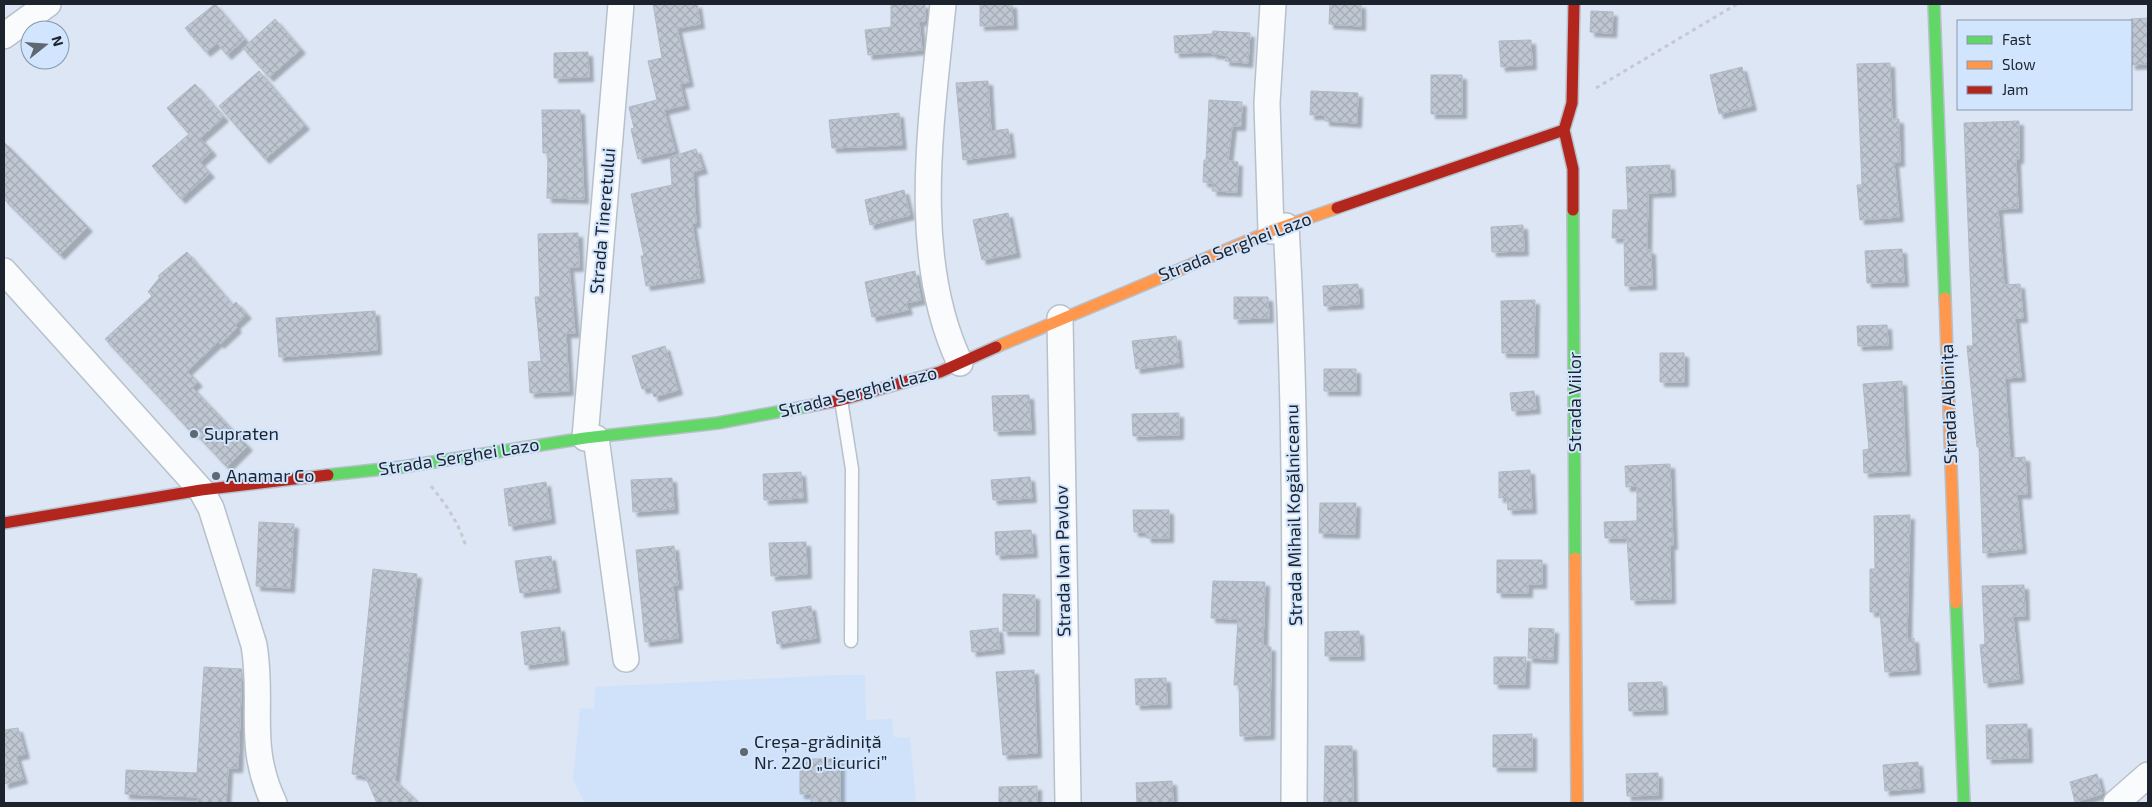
<svg xmlns="http://www.w3.org/2000/svg" width="2152" height="807" font-family="'Exo 2',sans-serif">
	<style>
		.built { fill: #d0e2f9 }
		.building { fill: url(#building-cross-hatch); stroke: #b1b9c4; filter: url(#shadow) }
		.lines { fill: none; stroke-linecap: round; stroke-linejoin: round }
		.lane-casing { stroke: #b8c0ca; stroke-width: 15 }
		.street-casing { stroke: #b8c0ca; stroke-width: 28 }
		.fast-casing { stroke: #b8c0ca; stroke-width: 14 }
		.slow-casing { stroke: #b8c0ca; stroke-width: 14 }
		.jam-casing { stroke: #b8c0ca; stroke-width: 14 }
		.path { stroke: #c6c9cf; stroke-width: 3; stroke-dasharray: 4 4; stroke-linecap: butt }
		.lane { stroke: #fafbfd; stroke-width: 12 }
		.street { stroke: #fafbfd; stroke-width: 25 }
		.fast { stroke: #63d668; stroke-width: 11 }
		.slow { stroke: #ff974d; stroke-width: 11 }
		.jam { stroke: #b3261e; stroke-width: 11 }
		.poi-dot { fill: #5f6772; stroke: #d2e5fe; stroke-width: 2 }
		.labels { text-anchor: middle; stroke-width: 4; stroke-linejoin: round; paint-order: stroke }
		.street-label { font-size: 18px; fill: #1c232c; stroke: #d2e5fe }
		.poi-label { font-size: 18px; fill: #1c232c; stroke: #d2e5fe; text-anchor: start }
	</style>
	<defs>
		<pattern id="building-cross-hatch" width="8" height="8" patternUnits="userSpaceOnUse" patternTransform="scale(1.25)"><rect width="8" height="8" fill="#bfc7d3"/><path d="M0 0l8 8M0 8l8-8" fill="none" stroke="#a4abb5"/></pattern>
		<filter id="shadow"><feDropShadow dx="4.5" dy="4.5" stdDeviation="1" flood-color="#0004"/></filter>
	</defs>
	<rect width="100%" height="100%" fill="#dce6f4"/>
	<path class="built" d="M 837,675 L 865,675 L 866,720 L 892,719 L 894,737 L 910,738 L 916,803 L 585,803 L 573,780 L 580,708 L 594,709 L 595,687 Z"/>
	<path class="building" d="M 215,4 L 245,39 L 227,55 L 217,43 L 206,52 L 185,28 Z
		M 653,4 L 697,4 L 700,24 L 677,28 L 689,82 L 680,84 L 685,105 L 664,110 L 675,151 L 638,159 L 631,129 L 634,128 L 629,107 L 657,100 L 648,61 L 662,58 Z
		M 891,4 L 925,4 L 925,21 L 919,21 L 922,50 L 868,55 L 865,30 L 891,27 Z
		M 980,4 L 1012,4 L 1013,25 L 980,26 Z
		M 1330,4 L 1361,4 L 1361,26 L 1329,24 Z
		M 1591,11 L 1613,12 L 1612,33 L 1590,32 Z
		M 2148,18 L 2148,64 L 2131,65 L 2131,19 Z
		M 275,19 L 301,49 L 269,77 L 243,48 Z
		M 1213,31 L 1250,33 L 1248,63 L 1225,61 L 1226,55 L 1212,54 L 1212,52 L 1175,53 L 1174,36 L 1212,34 Z
		M 1531,40 L 1532,65 L 1501,67 L 1499,41 Z
		M 588,52 L 589,77 L 554,78 L 554,53 Z
		M 1890,63 L 1892,119 L 1899,119 L 1900,162 L 1894,162 L 1899,217 L 1860,220 L 1857,185 L 1862,185 L 1857,64 Z
		M 1742,67 L 1752,106 L 1719,114 L 1710,75 Z
		M 259,71 L 305,125 L 265,159 L 219,106 Z
		M 1431,75 L 1462,75 L 1462,114 L 1431,114 Z
		M 988,81 L 991,131 L 1008,129 L 1011,153 L 963,160 L 956,83 Z
		M 195,84 L 224,117 L 200,138 L 212,151 L 200,162 L 210,173 L 181,199 L 152,166 L 189,134 L 167,108 Z
		M 1311,91 L 1358,93 L 1357,123 L 1325,121 L 1325,115 L 1310,115 Z
		M 1209,100 L 1242,102 L 1241,126 L 1232,126 L 1228,161 L 1238,162 L 1237,192 L 1212,191 L 1213,183 L 1203,182 L 1204,160 L 1206,160 Z
		M 542,110 L 580,110 L 584,199 L 547,198 L 548,153 L 543,153 Z
		M 899,113 L 902,145 L 832,148 L 829,120 Z
		M 2019,121 L 2019,159 L 2016,159 L 2018,208 L 1998,209 L 2004,285 L 2020,284 L 2023,318 L 2015,318 L 2021,377 L 2005,378 L 2010,458 L 2025,457 L 2027,494 L 2017,494 L 2022,549 L 1983,553 L 1979,447 L 1977,447 L 1967,346 L 1973,346 L 1964,123 Z
		M 4,142 L 88,227 L 60,255 L 4,199 Z
		M 696,149 L 703,169 L 693,172 L 696,223 L 692,223 L 700,278 L 646,286 L 641,256 L 644,256 L 631,194 L 672,185 L 670,157 Z
		M 1670,165 L 1671,192 L 1648,193 L 1647,250 L 1651,250 L 1652,285 L 1625,286 L 1624,238 L 1612,238 L 1613,210 L 1628,210 L 1626,167 Z
		M 904,190 L 910,215 L 870,225 L 865,200 Z
		M 1008,213 L 1016,253 L 982,260 L 973,220 Z
		M 1523,225 L 1524,251 L 1492,252 L 1491,227 Z
		M 578,233 L 579,267 L 569,267 L 575,333 L 566,333 L 569,391 L 530,393 L 528,362 L 541,361 L 535,297 L 540,297 L 538,234 Z
		M 1902,249 L 1904,282 L 1867,283 L 1865,251 Z
		M 187,252 L 233,305 L 236,302 L 247,314 L 235,325 L 237,328 L 220,344 L 218,342 L 187,371 L 198,382 L 192,387 L 248,446 L 227,467 L 195,433 L 193,434 L 105,339 L 152,296 L 148,292 L 160,277 L 158,276 Z
		M 915,271 L 921,300 L 906,303 L 908,310 L 872,317 L 865,282 Z
		M 1358,284 L 1359,304 L 1324,306 L 1323,286 Z
		M 1234,297 L 1268,297 L 1269,318 L 1234,319 Z
		M 1535,300 L 1534,353 L 1502,353 L 1501,301 Z
		M 375,311 L 377,350 L 279,357 L 276,318 Z
		M 1887,325 L 1888,345 L 1858,346 L 1857,326 Z
		M 1176,336 L 1179,363 L 1136,369 L 1132,341 Z
		M 665,346 L 678,390 L 654,397 L 651,387 L 642,389 L 632,356 Z
		M 1660,353 L 1684,353 L 1684,382 L 1660,382 Z
		M 1324,369 L 1356,369 L 1356,391 L 1324,391 Z
		M 1902,381 L 1906,471 L 1864,473 L 1863,450 L 1869,449 L 1863,384 Z
		M 1534,391 L 1536,409 L 1512,411 L 1510,393 Z
		M 1029,395 L 1031,430 L 994,431 L 992,396 Z
		M 1179,413 L 1179,435 L 1133,436 L 1132,414 Z
		M 1670,464 L 1673,545 L 1670,545 L 1671,599 L 1631,600 L 1627,538 L 1605,538 L 1604,522 L 1637,521 L 1637,486 L 1626,487 L 1625,466 Z
		M 1530,470 L 1532,509 L 1508,510 L 1507,497 L 1499,498 L 1499,472 Z
		M 801,472 L 803,498 L 764,500 L 763,474 Z
		M 1030,477 L 1032,498 L 993,500 L 991,480 Z
		M 672,478 L 674,509 L 633,512 L 631,480 Z
		M 546,482 L 551,519 L 509,526 L 504,489 Z
		M 1320,503 L 1356,503 L 1355,534 L 1319,533 Z
		M 1133,510 L 1169,510 L 1169,538 L 1147,538 L 1146,532 L 1134,532 Z
		M 1910,515 L 1907,639 L 1914,638 L 1916,670 L 1885,672 L 1880,612 L 1870,612 L 1870,569 L 1875,569 L 1874,516 Z
		M 259,522 L 294,524 L 290,588 L 256,586 Z
		M 1031,530 L 1033,553 L 996,555 L 995,532 Z
		M 806,542 L 807,574 L 771,576 L 769,543 Z
		M 674,546 L 678,585 L 673,585 L 678,638 L 645,642 L 636,550 Z
		M 551,556 L 556,588 L 520,593 L 515,561 Z
		M 1497,560 L 1542,560 L 1542,584 L 1528,584 L 1528,593 L 1497,593 Z
		M 373,569 L 417,574 L 395,780 L 419,803 L 377,803 L 365,776 L 352,774 Z
		M 1213,581 L 1265,582 L 1263,646 L 1271,647 L 1270,735 L 1240,736 L 1239,685 L 1234,685 L 1238,619 L 1211,618 Z
		M 2024,585 L 2025,616 L 2013,616 L 2019,679 L 1984,683 L 1980,645 L 1985,644 L 1982,586 Z
		M 1003,594 L 1035,595 L 1035,631 L 1003,631 Z
		M 811,606 L 816,638 L 777,644 L 772,612 Z
		M 560,627 L 564,660 L 525,665 L 521,632 Z
		M 998,628 L 1000,649 L 972,652 L 970,631 Z
		M 1529,628 L 1554,629 L 1553,659 L 1528,658 Z
		M 1359,631 L 1360,656 L 1325,656 L 1325,632 Z
		M 1494,657 L 1526,657 L 1525,684 L 1494,684 Z
		M 204,667 L 242,669 L 238,768 L 228,768 L 226,803 L 197,803 L 198,797 L 125,794 L 126,770 L 197,773 Z
		M 1034,670 L 1037,753 L 1003,755 L 996,672 Z
		M 1166,678 L 1167,704 L 1136,705 L 1135,679 Z
		M 1662,682 L 1663,710 L 1629,711 L 1628,683 Z
		M 2027,724 L 2028,758 L 1987,759 L 1986,725 Z
		M 18,728 L 25,754 L 16,756 L 23,779 L 4,784 L 4,730 Z
		M 1532,734 L 1532,767 L 1493,767 L 1493,735 Z
		M 1325,746 L 1352,746 L 1353,803 L 1324,803 Z
		M 800,759 L 840,759 L 840,803 L 811,803 L 811,794 L 800,794 Z
		M 1918,762 L 1920,788 L 1885,791 L 1883,765 Z
		M 1658,773 L 1658,795 L 1627,796 L 1626,774 Z
		M 2097,774 L 2102,794 L 2075,802 L 2070,782 Z
		M 1172,781 L 1173,803 L 1137,803 L 1136,783 Z
		M 1037,786 L 1037,803 L 999,803 L 999,787 Z"/>
	<g class="lines">
		<g class="lane-casing">
			<path id="lane" d="M 841,400 L 852,469 L 851,641"/>
		</g>
		<g class="street-casing">
			<path id="street" d="M 943,4 C 932,118 909,256 960,363
				M 4,36 L 48,4
				M 1286,226 C 1297,418 1295,611 1294,803
				M 1271,231 L 1267,103 L 1273,4
				M 4,271 L 201,490 L 211,508 L 254,645 C 264,703 246,745 274,803
				M 1060,318 L 1068,803
				M 585,438 L 621,4
				M 596,438 L 626,659
				M 2116,803 L 2148,775"/>
		</g>
		<g class="fast-casing">
			<path id="fast" d="M 1934,4 L 1945,298
				M 1573,210 L 1575,558
				M 328,475 L 402,467 L 585,438 L 718,423 L 809,406
				M 1956,603 L 1964,803"/>
		</g>
		<g class="slow-casing">
			<path id="slow" d="M 1945,298 L 1956,603
				M 996,347 L 1271,231 L 1337,208
				M 1575,558 L 1577,803"/>
		</g>
		<g class="jam-casing">
			<path id="jam" d="M 1337,208 L 1564,130
				M 1573,210 L 1573,169 L 1564,130 L 1572,103 L 1574,4
				M 809,406 L 841,400 L 940,372 L 996,347
				M 4,523 L 201,490 L 328,475"/>
		</g>
		<path class="path" d="M 1596,88 L 1737,4
			M 431,486 C 447,506 459,523 466,547"/>
		<use href="#lane" class="lane"/>
		<use href="#street" class="street"/>
		<use href="#fast" class="fast"/>
		<use href="#slow" class="slow"/>
		<use href="#jam" class="jam"/>
	</g>
	<g class="poi-dot">
		<circle cx="194" cy="434" r="5"/>
		<circle cx="216" cy="476" r="5"/>
		<circle cx="744" cy="752" r="5"/>
	</g>
	<g class="labels">
		<g class="street-label">
			<text transform="translate(603 221) rotate(-85)" y="6">Strada Tineretului</text>
			<text transform="translate(1235 247) rotate(-21)" y="6">Strada Serghei Lazo</text>
			<text transform="translate(858 392) rotate(-14)" y="6">Strada Serghei Lazo</text>
			<text transform="translate(1575 402) rotate(-90)" y="6">Strada Viilor</text>
			<text transform="translate(1949 404) rotate(-92)" y="6">Strada Albinița</text>
			<text transform="translate(459 457) rotate(-9)" y="6">Strada Serghei Lazo</text>
			<text transform="translate(1294 515) rotate(-91)" y="6">Strada Mihail Kogălniceanu</text>
			<text transform="translate(1063 561) rotate(-91)" y="6">Strada Ivan Pavlov</text>
		</g>
		<g class="poi-label">
			<text x="204" y="440">Supraten</text>
			<text x="226" y="482">Anamar Co</text>
			<text x="754" y="748">Creșa-grădiniță<tspan x="754" dy="21">Nr. 220 „Licurici”</tspan></text>
		</g>
	</g>
	<rect width="2152" height="807" fill="none" stroke="#1c232c" stroke-width="10"/>
	<rect x="1957" y="20" width="175" height="90" fill="#d2e5fe" stroke="#8997aa"/>
	<rect x="1967" y="36" width="25" height="8" fill="#63d668" stroke="#8997aa"/>
	<text x="2002" y="45" font-size="15" fill="#1c232c">Fast</text>
	<rect x="1967" y="61" width="25" height="8" fill="#ff974d" stroke="#8997aa"/>
	<text x="2002" y="70" font-size="15" fill="#1c232c">Slow</text>
	<rect x="1967" y="86" width="25" height="8" fill="#b3261e" stroke="#8997aa"/>
	<text x="2002" y="95" font-size="15" fill="#1c232c">Jam</text>
	<g transform="translate(45 45) rotate(73)"><circle r="24" fill="#d2e5fe" stroke="#8997aa"/>
	<path d="M0-4L9 19L0 12L-9 19Z" fill="#5f6772"/>
	<text y="-8" font-size="14" font-weight="bold" text-anchor="middle" fill="#1c232c">N</text>
	</g>
</svg>
